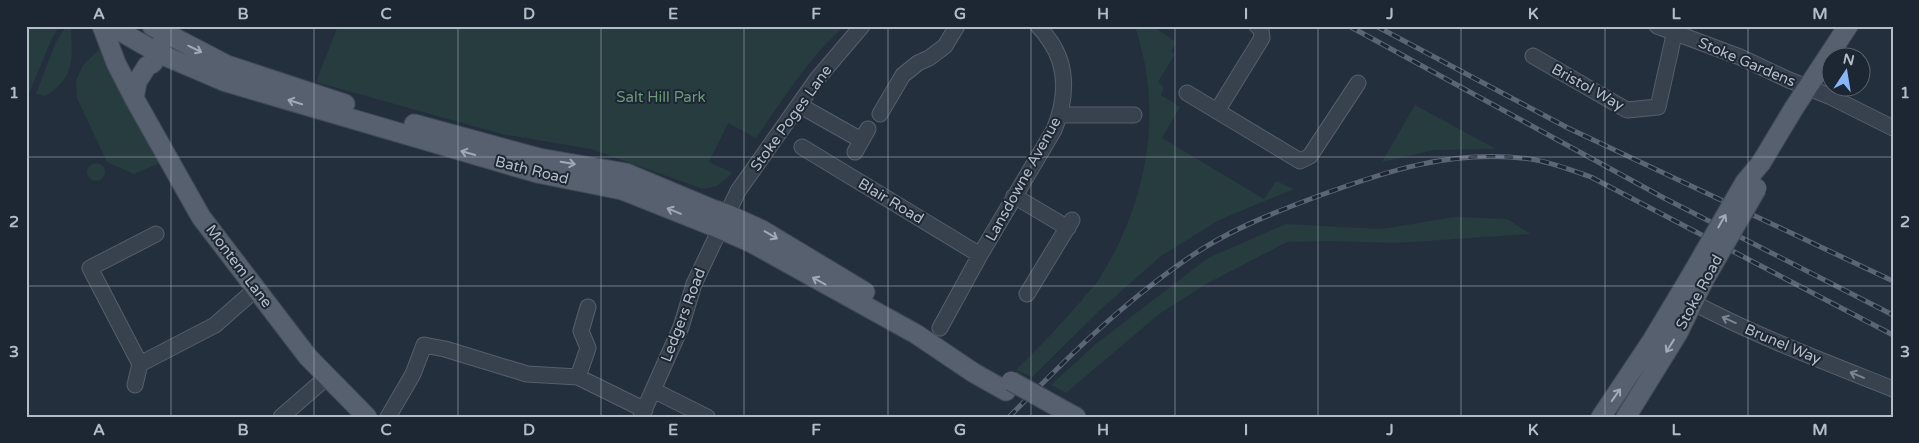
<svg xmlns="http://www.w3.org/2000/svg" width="1919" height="443" font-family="'Varela Round',sans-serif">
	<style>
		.green { fill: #263c3f }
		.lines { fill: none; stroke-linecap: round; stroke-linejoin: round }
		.minor-casing { stroke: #565f6c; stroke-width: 17 }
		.major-casing { stroke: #414a57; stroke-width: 21 }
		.minor { stroke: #38414e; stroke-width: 15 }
		.major { stroke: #56606e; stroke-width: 19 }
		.rail-casing { stroke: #5a6575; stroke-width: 5 }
		.rail { stroke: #1d2633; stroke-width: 3; stroke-dasharray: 9; stroke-linecap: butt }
		.major-bridge-casing { stroke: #414a57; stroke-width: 21; stroke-linecap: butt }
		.major-bridge { stroke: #56606e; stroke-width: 19 }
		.oneway { stroke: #a1aab7 }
		.oneway2 { stroke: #7c8592 }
		.grid { fill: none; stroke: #b4bcc9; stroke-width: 1; stroke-opacity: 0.55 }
		.labels { text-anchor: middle; stroke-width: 4; stroke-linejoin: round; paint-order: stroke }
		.street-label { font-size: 15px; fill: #b4bcc9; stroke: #1d2633 }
		.park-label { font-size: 15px; fill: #6b9a76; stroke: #1d2633 }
		.neatline { fill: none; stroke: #b4bcc9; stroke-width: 2 }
		.grid-label { font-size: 16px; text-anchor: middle; font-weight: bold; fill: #b4bcc9 }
	</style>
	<rect width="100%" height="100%" fill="#242f3e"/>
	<path class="green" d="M 26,26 L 60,26 L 52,38 L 30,91 L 26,96 Z
		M 66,26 L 71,26 C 72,60 76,75 46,96 L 36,94 L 56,42 Z
		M 338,26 L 845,26 C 811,54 782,101 756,138 L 728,123 L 709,162 L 733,173 L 717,186 L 703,189 L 591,149 L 502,134 L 316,82 Z
		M 1135,26 L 1153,26 L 1176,42 L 1171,52 L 1175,54 L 1158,82 L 1164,87 L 1161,95 L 1180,107 L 1162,138 L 1264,199 L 1276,181 L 1294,189 L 1219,220 L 1161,256 L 1100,310 L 1032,377 L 1016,370 C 1039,348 1060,325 1081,301 C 1088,292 1097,284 1102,274 C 1136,219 1155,151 1148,86 C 1146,65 1141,46 1135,26 Z
		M 99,50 L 162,162 L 134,174 L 107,162 L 77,98 L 76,81 L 83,65 Z
		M 1415,105 L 1496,149 L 1434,150 L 1382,162 Z
		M87 172a9 9 0 1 1 18 0a9 9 0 1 1-18 0Z
		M 1455,217 L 1507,219 L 1531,234 L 1396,243 L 1328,241 L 1287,242 L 1206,284 L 1159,314 L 1066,393 L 1051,385 L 1097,343 L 1208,258 L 1286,224 L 1382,229 Z"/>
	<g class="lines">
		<g class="minor-casing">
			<path id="minor" d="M 1657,26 L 1740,57 L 1789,80 L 1829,96 L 1893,128
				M 1533,56 L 1627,110 L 1658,107 L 1676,26
				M 1187,93 L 1300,161 L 1310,156 L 1358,83
				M 799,105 L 861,140
				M 1217,111 L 1262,38 L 1261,29 L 1257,26
				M 880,114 L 903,75 L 918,63 L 929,58 L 945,46 L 957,26
				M 1060,115 L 1134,115
				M 802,147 L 980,255
				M 855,152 L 868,129
				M 1014,196 L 1068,228
				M 1689,293 L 1692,302 C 1756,336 1825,362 1893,389
				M 1027,294 L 1072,220
				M 940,328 L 980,255 L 1054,130 C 1066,101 1069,68 1050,41 C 1046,36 1043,30 1038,26
				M 140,364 L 90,268 L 156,234
				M 578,377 L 588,348 L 581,331 L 588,307
				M 135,385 L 140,364 L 215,325 L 256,289
				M 653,390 L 707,417
				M 281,417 L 327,377
				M 388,417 L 413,374 L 424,345 L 445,349 L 527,374 L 578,377 L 645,410
				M 641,417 L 681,327 L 694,284 L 738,191 L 817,79 L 862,26"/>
		</g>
		<g class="major-casing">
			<path id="major" d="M 102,26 L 116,63 L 134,98 L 201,217 L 308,357 L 367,417
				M 111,26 L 158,53 L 226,82 L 537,173 L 622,190 L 720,229 L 750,242 L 916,334 L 974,373 L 1006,391
				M 152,26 L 227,65 L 345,104
				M 134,98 L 137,82 L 147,66 L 153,63 L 161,43
				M 414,124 L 539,158 L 626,173 L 712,209 L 727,214 L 762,230 L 865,292
				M 1745,182 L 1761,163 L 1794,108 L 1848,26
				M 1054,405 L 1076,417
				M 1601,417 L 1653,339 L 1689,279
				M 1626,417 L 1678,333 L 1704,280"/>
		</g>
		<use href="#minor" class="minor"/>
		<use href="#major" class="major"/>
		<g class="rail-casing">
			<path id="rail" d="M 1349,26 L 1664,198 L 1893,315
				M 1376,26 L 1568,128 L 1893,281
				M 1009,417 C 1065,360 1121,304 1187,259 C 1225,232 1270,214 1313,198 C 1386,171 1451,149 1530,159 C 1551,162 1571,170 1591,177 L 1893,335"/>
		</g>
		<use href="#rail" class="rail"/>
		<g class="major-bridge-casing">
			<path id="major-bridge" d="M 1689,279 L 1745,182
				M 1704,280 L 1757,188
				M 1011,381 L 1054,405"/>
		</g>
		<use href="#major-bridge" class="major-bridge"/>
	</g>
	<defs><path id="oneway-shaft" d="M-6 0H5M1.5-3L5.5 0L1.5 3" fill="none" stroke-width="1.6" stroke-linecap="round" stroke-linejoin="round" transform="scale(1.25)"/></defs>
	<g class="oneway">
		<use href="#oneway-shaft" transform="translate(195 49) rotate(26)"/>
		<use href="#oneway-shaft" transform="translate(295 102) rotate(-163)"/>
		<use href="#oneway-shaft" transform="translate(468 153) rotate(-164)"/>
		<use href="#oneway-shaft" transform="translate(568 163) rotate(10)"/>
		<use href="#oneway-shaft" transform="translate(674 211) rotate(-158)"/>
		<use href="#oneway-shaft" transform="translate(1722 221) rotate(-60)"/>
		<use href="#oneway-shaft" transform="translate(771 235) rotate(31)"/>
		<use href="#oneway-shaft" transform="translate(819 281) rotate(-151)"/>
		<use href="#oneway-shaft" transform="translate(1670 346) rotate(122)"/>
		<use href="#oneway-shaft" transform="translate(1616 395) rotate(-55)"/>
	</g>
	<g class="oneway2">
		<use href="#oneway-shaft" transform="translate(1729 320) rotate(-156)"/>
		<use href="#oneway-shaft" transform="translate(1857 375) rotate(-158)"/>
	</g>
	<path class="grid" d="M 171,26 L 171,417M 314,26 L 314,417M 458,26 L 458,417M 601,26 L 601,417M 744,26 L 744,417M 888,26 L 888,417M 1031,26 L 1031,417M 1175,26 L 1175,417M 1318,26 L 1318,417M 1461,26 L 1461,417M 1605,26 L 1605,417M 1748,26 L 1748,417M 26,157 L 1893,157M 26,286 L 1893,286"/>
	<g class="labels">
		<g class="street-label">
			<text transform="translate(1747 62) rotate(23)" y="5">Stoke Gardens</text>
			<text transform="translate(1588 87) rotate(29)" y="5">Bristol Way</text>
			<text transform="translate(791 118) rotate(-54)" y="5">Stoke Poges Lane</text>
			<text transform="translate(532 170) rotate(14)" y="5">Bath Road</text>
			<text transform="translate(1023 179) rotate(-61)" y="5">Lansdowne Avenue</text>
			<text transform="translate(891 201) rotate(31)" y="5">Blair Road</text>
			<text transform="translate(239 266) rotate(53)" y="5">Montem Lane</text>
			<text transform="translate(1699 292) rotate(-62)" y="5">Stoke Road</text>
			<text transform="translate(683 315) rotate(-69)" y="5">Ledgers Road</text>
			<text transform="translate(1783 344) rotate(23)" y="5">Brunel Way</text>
		</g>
		<g class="park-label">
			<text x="661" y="102">Salt Hill Park</text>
		</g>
	</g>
	<rect width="1919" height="443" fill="none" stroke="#1d2633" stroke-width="55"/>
	<g transform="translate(1846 72) rotate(12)"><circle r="24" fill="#1d2633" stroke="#59626f"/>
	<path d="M0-4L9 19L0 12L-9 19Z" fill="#8ab4f8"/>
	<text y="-8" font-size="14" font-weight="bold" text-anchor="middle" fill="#b4bcc9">N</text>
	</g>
	<rect x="28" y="28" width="1864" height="388" class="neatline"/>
	<g class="grid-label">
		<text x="99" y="19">A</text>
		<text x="243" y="19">B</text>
		<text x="386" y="19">C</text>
		<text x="529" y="19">D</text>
		<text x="673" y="19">E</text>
		<text x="816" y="19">F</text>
		<text x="960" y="19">G</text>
		<text x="1103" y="19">H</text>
		<text x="1246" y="19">I</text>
		<text x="1390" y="19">J</text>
		<text x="1533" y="19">K</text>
		<text x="1676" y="19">L</text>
		<text x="1820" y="19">M</text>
		<text x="14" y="98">1</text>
		<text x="1905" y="98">1</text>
		<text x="14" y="227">2</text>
		<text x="1905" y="227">2</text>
		<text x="14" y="357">3</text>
		<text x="1905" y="357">3</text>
		<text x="99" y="435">A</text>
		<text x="243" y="435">B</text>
		<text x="386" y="435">C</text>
		<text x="529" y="435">D</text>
		<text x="673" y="435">E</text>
		<text x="816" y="435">F</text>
		<text x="960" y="435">G</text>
		<text x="1103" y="435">H</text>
		<text x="1246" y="435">I</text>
		<text x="1390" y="435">J</text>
		<text x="1533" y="435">K</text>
		<text x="1676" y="435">L</text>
		<text x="1820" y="435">M</text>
	</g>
</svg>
